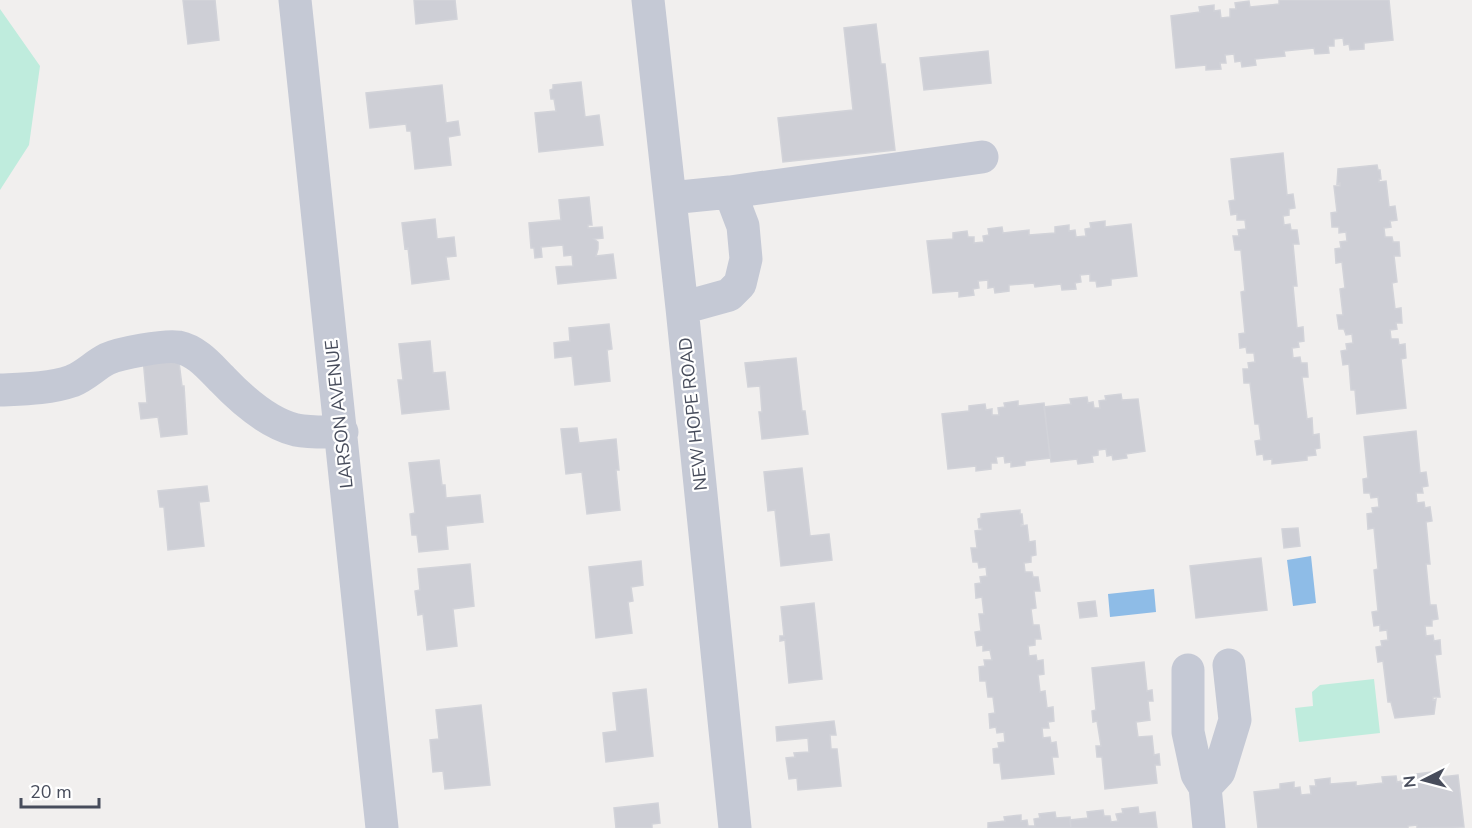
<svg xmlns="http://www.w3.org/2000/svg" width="1472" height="828" font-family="'Nunito Sans',sans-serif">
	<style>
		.green { fill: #bfecdd }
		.water { fill: #8ebce7 }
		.building { fill: #cecfd6; stroke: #d2d3d9; stroke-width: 1.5 }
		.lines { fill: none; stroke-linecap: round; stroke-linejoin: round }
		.minor { stroke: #c5c9d5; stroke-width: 33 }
		.labels { text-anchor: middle; stroke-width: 4.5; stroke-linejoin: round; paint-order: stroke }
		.street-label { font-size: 18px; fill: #474c5b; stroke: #fff }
	</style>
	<rect width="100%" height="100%" fill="#f1efee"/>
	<path class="green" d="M 0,9 L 40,66 L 29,145 L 0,190 Z
		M 1374,679 L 1380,733 L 1299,742 L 1295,708 L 1313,706 L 1312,692 L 1320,685 Z"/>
	<path class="water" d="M 1311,556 L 1316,603 L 1293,606 L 1287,560 Z
		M 1154,589 L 1156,612 L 1110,617 L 1108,594 Z"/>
	<path class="building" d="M 183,0 L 215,0 L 219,40 L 188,44 Z
		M 414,0 L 455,0 L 457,19 L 416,24 Z
		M 1279,0 L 1389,0 L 1393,40 L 1364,43 L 1364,49 L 1350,50 L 1349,44 L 1344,45 L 1343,38 L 1334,39 L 1334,46 L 1328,46 L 1329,53 L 1315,54 L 1314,48 L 1284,51 L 1285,56 L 1255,59 L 1256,65 L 1242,67 L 1241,61 L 1235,62 L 1234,54 L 1225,55 L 1226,63 L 1220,63 L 1221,69 L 1206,70 L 1206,65 L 1176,68 L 1171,16 L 1200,12 L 1199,7 L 1214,5 L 1214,11 L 1220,10 L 1221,18 L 1230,17 L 1230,9 L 1236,9 L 1235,3 L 1249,1 L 1250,7 L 1279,4 Z
		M 876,24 L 881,64 L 885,64 L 895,150 L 783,162 L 778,118 L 853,110 L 844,28 Z
		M 988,51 L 991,83 L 924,90 L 920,58 Z
		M 581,82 L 585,117 L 599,115 L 603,145 L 539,152 L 535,113 L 556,111 L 554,99 L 551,99 L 550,90 L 553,89 L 553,85 Z
		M 442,85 L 446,123 L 458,121 L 460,135 L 448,137 L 451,165 L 415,169 L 411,131 L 407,131 L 406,124 L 370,128 L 366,93 Z
		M 1283,153 L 1287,195 L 1293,194 L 1295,208 L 1289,209 L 1289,215 L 1283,216 L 1284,225 L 1290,224 L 1291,230 L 1297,230 L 1299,244 L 1293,244 L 1297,286 L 1293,286 L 1297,328 L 1303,327 L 1304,341 L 1298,342 L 1299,347 L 1292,348 L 1293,358 L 1300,357 L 1301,363 L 1307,363 L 1308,377 L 1302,377 L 1307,419 L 1312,418 L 1313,435 L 1319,434 L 1320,448 L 1315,449 L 1316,455 L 1307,456 L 1307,460 L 1272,464 L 1272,459 L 1264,460 L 1263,454 L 1257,455 L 1255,441 L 1261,440 L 1259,424 L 1255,424 L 1250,383 L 1244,383 L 1243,369 L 1249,369 L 1248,363 L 1255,362 L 1254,353 L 1247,353 L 1246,347 L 1240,348 L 1239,334 L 1245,333 L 1241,292 L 1245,291 L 1241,250 L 1235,250 L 1233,236 L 1239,236 L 1238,230 L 1246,229 L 1245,220 L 1237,220 L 1237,214 L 1231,215 L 1229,201 L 1235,200 L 1231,159 Z
		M 1377,165 L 1378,170 L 1380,170 L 1381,179 L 1379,179 L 1379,182 L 1386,181 L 1389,207 L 1395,206 L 1397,220 L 1390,221 L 1391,227 L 1384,228 L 1385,237 L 1392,237 L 1393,242 L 1399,242 L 1400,256 L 1394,256 L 1397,282 L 1392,283 L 1395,309 L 1401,308 L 1402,323 L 1396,323 L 1397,329 L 1390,330 L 1391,339 L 1398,339 L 1399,345 L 1405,344 L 1406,358 L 1401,359 L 1406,408 L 1357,414 L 1355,390 L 1351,390 L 1349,364 L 1343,365 L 1341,351 L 1347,350 L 1346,344 L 1353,343 L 1352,334 L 1346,335 L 1344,329 L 1339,329 L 1337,315 L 1343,315 L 1340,289 L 1345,288 L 1342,262 L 1336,263 L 1335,249 L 1341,248 L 1340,242 L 1347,241 L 1346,232 L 1339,233 L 1339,227 L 1332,227 L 1331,213 L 1337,212 L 1334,186 L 1340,186 L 1340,183 L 1337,184 L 1338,169 Z
		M 589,197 L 592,225 L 588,225 L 588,228 L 602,227 L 603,238 L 594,239 L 598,242 L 598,249 L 596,256 L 613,254 L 616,278 L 558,284 L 556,267 L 573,266 L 572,255 L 564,256 L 563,245 L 541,247 L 542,257 L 535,258 L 534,248 L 531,248 L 529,223 L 561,220 L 559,200 Z
		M 435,219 L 437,239 L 454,237 L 456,256 L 446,257 L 449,279 L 412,284 L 408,248 L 405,249 L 402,223 Z
		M 1105,221 L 1105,227 L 1131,224 L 1137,276 L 1111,279 L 1111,285 L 1097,287 L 1096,281 L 1090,281 L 1090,274 L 1080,275 L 1081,282 L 1075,283 L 1076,289 L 1062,290 L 1061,284 L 1035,287 L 1034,283 L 1009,285 L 1009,291 L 995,293 L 994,287 L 988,288 L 988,280 L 978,281 L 979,288 L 973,289 L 974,295 L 959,297 L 959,291 L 933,293 L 927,241 L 953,239 L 953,233 L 967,231 L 968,237 L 974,237 L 974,243 L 984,242 L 983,236 L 989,235 L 988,229 L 1002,227 L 1003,233 L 1029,230 L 1029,235 L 1055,233 L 1055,227 L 1069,225 L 1069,231 L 1075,230 L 1076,237 L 1086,236 L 1085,229 L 1091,228 L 1090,223 Z
		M 609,324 L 612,349 L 607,350 L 610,381 L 575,385 L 572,356 L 555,358 L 554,343 L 570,341 L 569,328 Z
		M 430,341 L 433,373 L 445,372 L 449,409 L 402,414 L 398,380 L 403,380 L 399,344 Z
		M 178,354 L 182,386 L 184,386 L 187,434 L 161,437 L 158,417 L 141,419 L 139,403 L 147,403 L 143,358 Z
		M 796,358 L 802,411 L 805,411 L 808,434 L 762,439 L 759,412 L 762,412 L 760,386 L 748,387 L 745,363 Z
		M 1121,394 L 1122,400 L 1138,399 L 1145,451 L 1126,454 L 1127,458 L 1113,460 L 1112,455 L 1107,456 L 1106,449 L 1098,450 L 1098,455 L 1092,456 L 1093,462 L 1078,464 L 1077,459 L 1051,462 L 1044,407 L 1071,404 L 1070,399 L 1087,397 L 1088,403 L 1093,402 L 1094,408 L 1100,408 L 1099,401 L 1106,400 L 1105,396 Z
		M 1018,401 L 1018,406 L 1044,403 L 1050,458 L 1025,461 L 1025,465 L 1011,467 L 1011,462 L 1005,463 L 1004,456 L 996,457 L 997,463 L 991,463 L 991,469 L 976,471 L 976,466 L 948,469 L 942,414 L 969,411 L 969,406 L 985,404 L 986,410 L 992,409 L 992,415 L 999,415 L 998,408 L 1005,407 L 1004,403 Z
		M 577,428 L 579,443 L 616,439 L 619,470 L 616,470 L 620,510 L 587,514 L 582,472 L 566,474 L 561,429 Z
		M 1416,431 L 1420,473 L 1426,472 L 1428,486 L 1422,487 L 1423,493 L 1416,493 L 1417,503 L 1424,502 L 1425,508 L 1430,507 L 1432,521 L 1426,522 L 1430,564 L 1426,564 L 1430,605 L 1436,605 L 1438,619 L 1432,620 L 1432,626 L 1425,626 L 1426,636 L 1433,635 L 1434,641 L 1440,640 L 1441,654 L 1435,655 L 1440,697 L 1433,697 L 1433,700 L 1436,699 L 1434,714 L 1395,718 L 1391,702 L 1388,702 L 1383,661 L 1378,662 L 1376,647 L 1382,646 L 1381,641 L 1388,640 L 1387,630 L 1380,631 L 1380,625 L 1374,626 L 1372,612 L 1378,611 L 1374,570 L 1378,569 L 1374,528 L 1368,529 L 1367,514 L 1373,513 L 1372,508 L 1379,507 L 1378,497 L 1371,498 L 1370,493 L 1364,493 L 1363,479 L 1368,478 L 1364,437 Z
		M 439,460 L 442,485 L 445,485 L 446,498 L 480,495 L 483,522 L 446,526 L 448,549 L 419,552 L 417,535 L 412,535 L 410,514 L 415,513 L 409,463 Z
		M 802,468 L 810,536 L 829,534 L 832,560 L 781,566 L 775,510 L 768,511 L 764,472 Z
		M 207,486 L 209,501 L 199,502 L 204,546 L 168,550 L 164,507 L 160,507 L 158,491 Z
		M 1020,510 L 1020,514 L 1022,514 L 1023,524 L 1021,524 L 1021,526 L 1027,525 L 1029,542 L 1035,541 L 1036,555 L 1031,556 L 1031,562 L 1024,563 L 1025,572 L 1032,572 L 1033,577 L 1038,577 L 1040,591 L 1034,591 L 1036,608 L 1031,609 L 1033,625 L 1039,625 L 1041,639 L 1035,639 L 1035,645 L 1028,646 L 1029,656 L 1036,655 L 1037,661 L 1043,660 L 1044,674 L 1038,675 L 1040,692 L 1045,691 L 1047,708 L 1053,707 L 1054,721 L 1048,722 L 1049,728 L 1042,728 L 1043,738 L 1050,737 L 1051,743 L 1056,742 L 1058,757 L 1052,757 L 1054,774 L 1002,779 L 1000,763 L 994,763 L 993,749 L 999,748 L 998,743 L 1005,742 L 1004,732 L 997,733 L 996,727 L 990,728 L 989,714 L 995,713 L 993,697 L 988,697 L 986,681 L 980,681 L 979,667 L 985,666 L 984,660 L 992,660 L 990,650 L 983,651 L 983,645 L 977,646 L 975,632 L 981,631 L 979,614 L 984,614 L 982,597 L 976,598 L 975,584 L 981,583 L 980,577 L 987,576 L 986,567 L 979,568 L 978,562 L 973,562 L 971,548 L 977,548 L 975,531 L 982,530 L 982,528 L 979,528 L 978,519 L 981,518 L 981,514 Z
		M 1298,528 L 1300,546 L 1284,548 L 1282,529 Z
		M 1261,558 L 1267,610 L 1196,618 L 1190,566 Z
		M 641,561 L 643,585 L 631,587 L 633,601 L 628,602 L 632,633 L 596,638 L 589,567 Z
		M 470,564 L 474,606 L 453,609 L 457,646 L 427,650 L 423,614 L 418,615 L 415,591 L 420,590 L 418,569 Z
		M 1095,601 L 1097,616 L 1080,618 L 1078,603 Z
		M 814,603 L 822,679 L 789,683 L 785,640 L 780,641 L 780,636 L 784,636 L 781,607 Z
		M 1144,662 L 1147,691 L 1152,690 L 1153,701 L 1148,701 L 1150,720 L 1136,722 L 1138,737 L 1152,736 L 1154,755 L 1159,754 L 1160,765 L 1155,765 L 1157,783 L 1105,789 L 1102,757 L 1097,757 L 1096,746 L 1101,746 L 1097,721 L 1093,722 L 1092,711 L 1096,710 L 1092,668 Z
		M 646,689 L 653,756 L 606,762 L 603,733 L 617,731 L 613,693 Z
		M 481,705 L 490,785 L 445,789 L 443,771 L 433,772 L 430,740 L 439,739 L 436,710 Z
		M 834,721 L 836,735 L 830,735 L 831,749 L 837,749 L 841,786 L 798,790 L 797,778 L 789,779 L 786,758 L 795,757 L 794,753 L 809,752 L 808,738 L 777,741 L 776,727 Z
		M 1431,772 L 1432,778 L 1458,775 L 1464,827 L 1417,828 L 1417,825 L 1408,826 L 1408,828 L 1258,828 L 1254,792 L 1280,789 L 1280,784 L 1294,782 L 1294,788 L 1300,787 L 1301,795 L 1311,794 L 1310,786 L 1316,786 L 1315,780 L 1330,778 L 1330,784 L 1356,782 L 1356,786 L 1383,783 L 1382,777 L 1396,776 L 1397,782 L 1402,781 L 1403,788 L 1413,787 L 1412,780 L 1418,780 L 1417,774 Z
		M 658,803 L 660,823 L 652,824 L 652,828 L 616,828 L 614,808 Z
		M 1138,807 L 1139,814 L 1155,812 L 1157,828 L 1071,828 L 1070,820 L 1088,818 L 1087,812 L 1103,810 L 1104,816 L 1110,816 L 1111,822 L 1118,821 L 1116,814 L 1123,813 L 1122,809 Z
		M 1055,812 L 1056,818 L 1070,817 L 1071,828 L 988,828 L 988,823 L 1005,821 L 1004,817 L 1021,815 L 1021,821 L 1027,820 L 1028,826 L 1035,826 L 1034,819 L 1040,818 L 1039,814 Z"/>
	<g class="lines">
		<path class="minor" d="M 295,0 L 382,828
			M 648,0 L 682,308 L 735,828
			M 670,198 L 730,192 L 982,157
			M 682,308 L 729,295 L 740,284 L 746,259 L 743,226 L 730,192
			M 0,390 C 24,389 49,389 72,381 C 85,376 95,365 107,359 C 120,353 164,345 178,347 C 197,351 209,366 222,379 C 241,399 268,423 296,430 C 311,433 327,432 342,432
			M 1188,670 L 1188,732 L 1197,774 L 1205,787 L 1209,828
			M 1205,787 L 1219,772 L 1235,720 L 1229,665"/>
	</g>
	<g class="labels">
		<g class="street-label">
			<text transform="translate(339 414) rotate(-96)" y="6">LARSON AVENUE</text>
			<text transform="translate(693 414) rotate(-96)" y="6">NEW HOPE ROAD</text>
		</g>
	</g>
	<g transform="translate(1424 780) rotate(264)" stroke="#ffffff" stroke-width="4.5" paint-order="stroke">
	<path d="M0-4.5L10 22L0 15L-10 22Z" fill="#474c5b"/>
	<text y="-9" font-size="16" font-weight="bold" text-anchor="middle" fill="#474c5b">N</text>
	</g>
	<path d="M21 798v9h78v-9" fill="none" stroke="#474c5b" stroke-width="3"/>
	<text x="30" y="798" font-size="18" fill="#474c5b" stroke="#ffffff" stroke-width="4.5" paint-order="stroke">20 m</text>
</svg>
